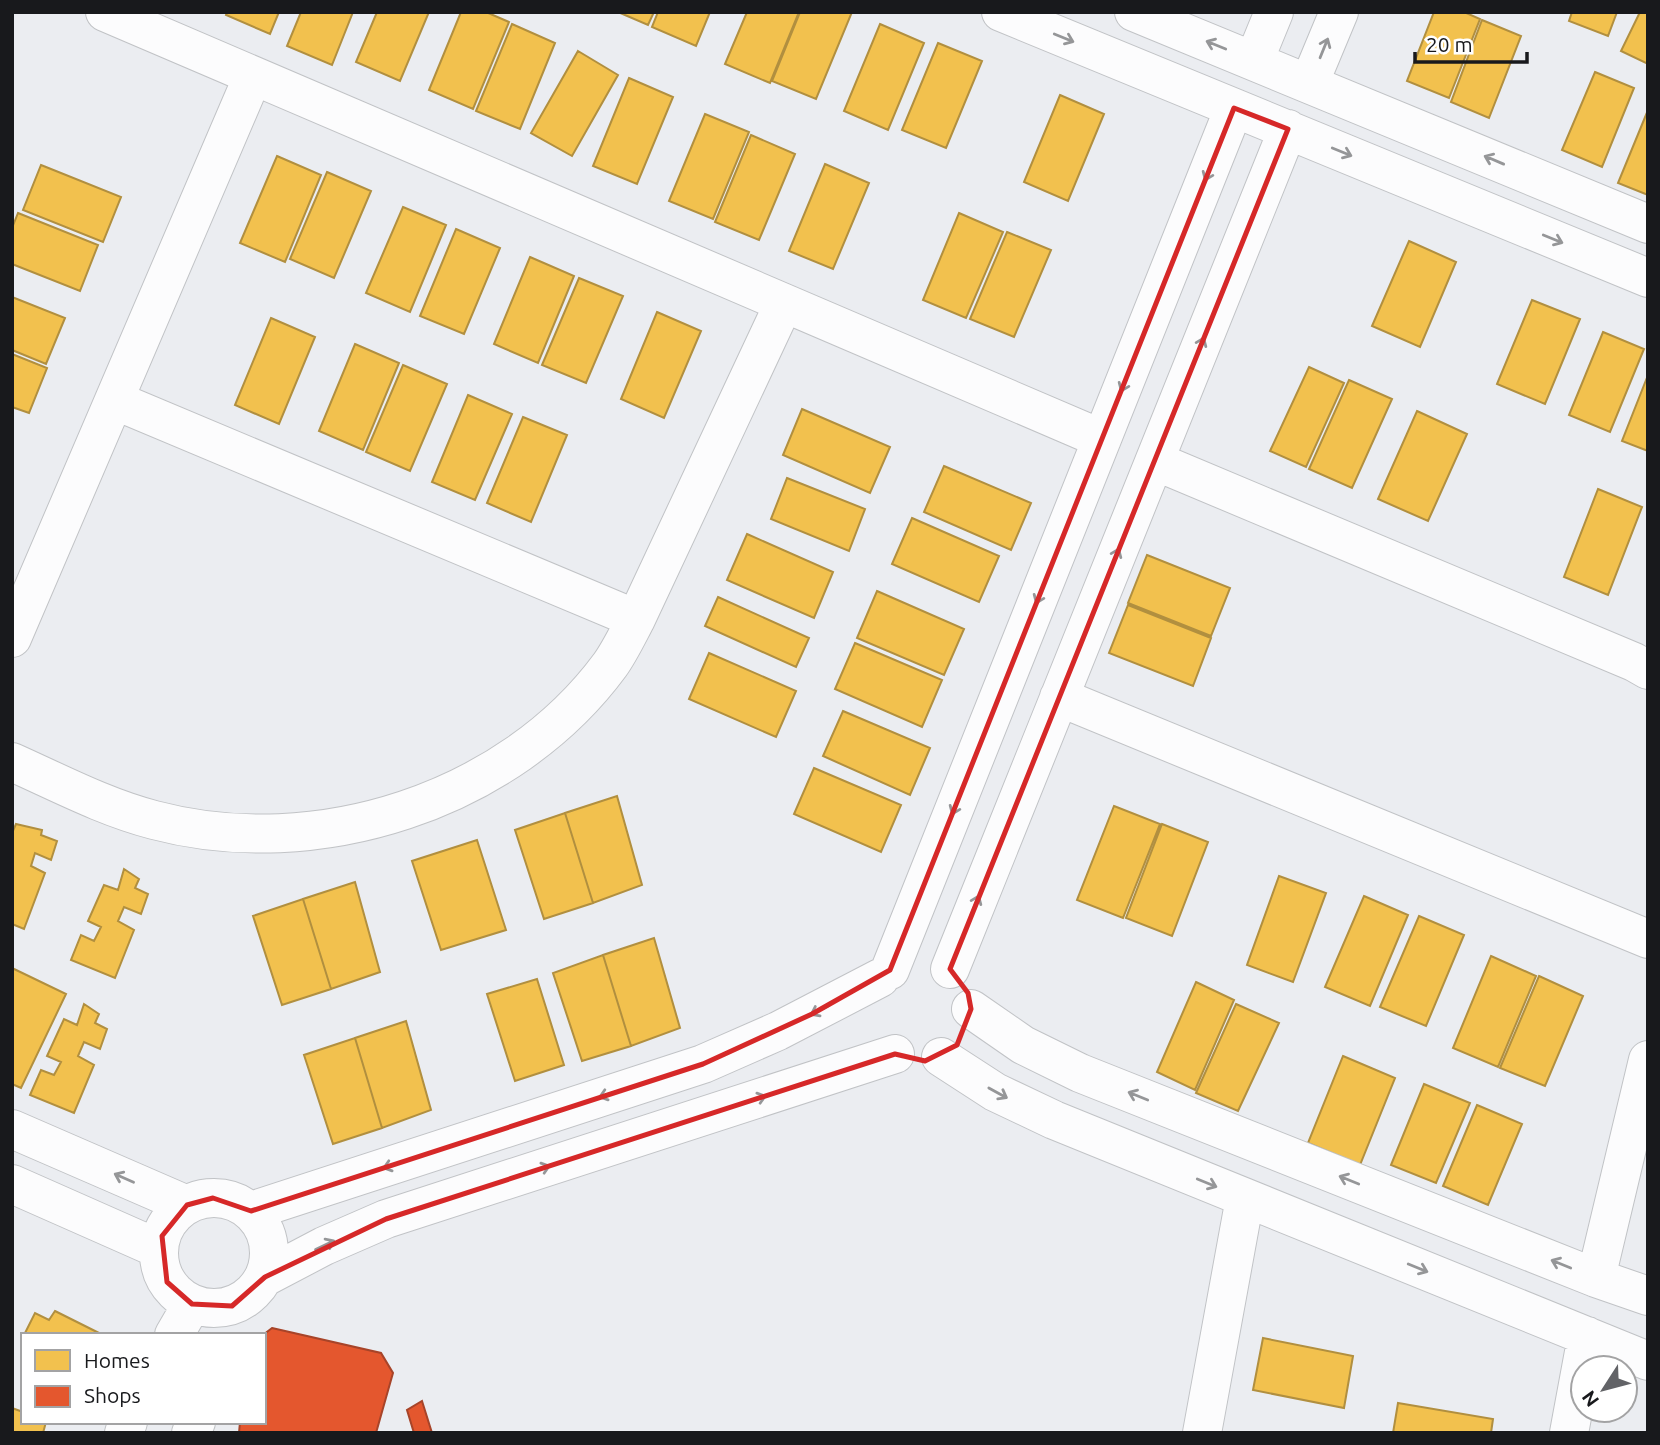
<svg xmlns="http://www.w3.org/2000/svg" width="1660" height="1445" font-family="Ubuntu,sans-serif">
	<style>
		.homes { fill: #f2c14e; stroke: #b18f3f; stroke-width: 2 }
		.shops { fill: #e4572e; stroke: #a74429; stroke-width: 2 }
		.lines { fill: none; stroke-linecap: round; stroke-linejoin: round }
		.minor-casing { stroke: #c1c3c6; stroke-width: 40 }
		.minor { stroke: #fcfcfd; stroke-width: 38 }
		.oneway { stroke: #959698 }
		.marked { fill: none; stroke: #d62828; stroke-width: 5; stroke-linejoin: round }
	</style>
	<rect width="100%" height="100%" fill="#ebedf1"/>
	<path class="homes" d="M 227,12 L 279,12 L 270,34 L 226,15 Z
		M 301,12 L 353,12 L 332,65 L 287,46 Z
		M 377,12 L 429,12 L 400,81 L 356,62 Z
		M 461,12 L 486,12 L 509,22 L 473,109 L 429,90 Z
		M 618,12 L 654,12 L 648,25 Z
		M 658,12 L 710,12 L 696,46 L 652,27 Z
		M 747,12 L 799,12 L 770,83 L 725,64 Z
		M 800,12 L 852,12 L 816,99 L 772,81 Z
		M 1434,12 L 1464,12 L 1480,19 L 1449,98 L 1407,81 Z
		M 1572,12 L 1617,12 L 1608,36 L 1569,21 Z
		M 1640,12 L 1648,12 L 1648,64 L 1621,51 Z
		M 1482,20 L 1521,36 L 1489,118 L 1451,102 Z
		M 512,24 L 555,43 L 520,129 L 476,111 Z
		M 880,24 L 924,43 L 888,130 L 844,111 Z
		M 938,43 L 982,61 L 946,148 L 902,130 Z
		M 578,51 L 618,75 L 572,156 L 531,133 Z
		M 1595,72 L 1634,88 L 1602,167 L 1562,150 Z
		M 629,78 L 673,97 L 637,184 L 593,166 Z
		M 1060,95 L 1104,114 L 1068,201 L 1024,182 Z
		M 1648,110 L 1648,195 L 1618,183 Z
		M 705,114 L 749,132 L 713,219 L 669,201 Z
		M 751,135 L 795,154 L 759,240 L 715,222 Z
		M 277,156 L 321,175 L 285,262 L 240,243 Z
		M 825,164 L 869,183 L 833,269 L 789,251 Z
		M 41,165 L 121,197 L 103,242 L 23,210 Z
		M 327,172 L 371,191 L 334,278 L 290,259 Z
		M 403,207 L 446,225 L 410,312 L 366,293 Z
		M 18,213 L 98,245 L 80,291 L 12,264 L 12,228 Z
		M 959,213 L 1003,232 L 966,318 L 923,300 Z
		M 456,229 L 500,248 L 464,334 L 420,316 Z
		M 1007,232 L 1051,250 L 1014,337 L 970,319 Z
		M 1409,241 L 1456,262 L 1420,347 L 1372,326 Z
		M 530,257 L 574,276 L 538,363 L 494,344 Z
		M 579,278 L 623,296 L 586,383 L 542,365 Z
		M 12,297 L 65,318 L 46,364 L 12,350 Z
		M 1532,300 L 1580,319 L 1545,404 L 1497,384 Z
		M 657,312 L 701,331 L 664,418 L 621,399 Z
		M 271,318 L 315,337 L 279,424 L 235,405 Z
		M 1603,332 L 1644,349 L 1610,432 L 1569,415 Z
		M 355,344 L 399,363 L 363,450 L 319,431 Z
		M 12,354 L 47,368 L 29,413 L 12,407 Z
		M 403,365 L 447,384 L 410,471 L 366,452 Z
		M 1309,367 L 1344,383 L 1306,467 L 1270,451 Z
		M 1648,375 L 1648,451 L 1622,441 Z
		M 1349,380 L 1392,399 L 1352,488 L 1309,469 Z
		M 468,395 L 512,414 L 475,500 L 432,482 Z
		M 802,409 L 890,447 L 870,493 L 783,455 Z
		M 1417,411 L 1467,434 L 1428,521 L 1378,499 Z
		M 523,417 L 567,435 L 531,522 L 487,503 Z
		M 944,466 L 1031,503 L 1011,550 L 924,512 Z
		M 787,478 L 865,509 L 849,551 L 771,519 Z
		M 1598,489 L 1642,507 L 1608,595 L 1564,577 Z
		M 912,518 L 999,556 L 979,602 L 892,564 Z
		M 747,534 L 833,572 L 814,618 L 727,580 Z
		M 1147,555 L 1230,588 L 1211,636 L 1128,603 Z
		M 877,591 L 964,629 L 944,675 L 857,638 Z
		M 718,597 L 809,638 L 796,667 L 705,626 Z
		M 1128,605 L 1211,638 L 1193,686 L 1109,653 Z
		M 855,643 L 942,680 L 922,727 L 835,689 Z
		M 709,653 L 796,691 L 776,737 L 689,699 Z
		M 843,711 L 930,748 L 910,795 L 823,756 Z
		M 814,768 L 901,805 L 881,852 L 794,814 Z
		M 617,796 L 642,885 L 593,903 L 565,813 Z
		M 1114,806 L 1160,824 L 1123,918 L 1077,900 Z
		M 565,813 L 593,903 L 544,919 L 515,830 Z
		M 16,824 L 42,830 L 41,835 L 57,841 L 51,860 L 35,853 L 31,866 L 45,873 L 24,929 L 12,924 L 12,833 Z
		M 1162,824 L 1208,842 L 1172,936 L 1126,918 Z
		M 477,840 L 506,930 L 441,950 L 412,861 Z
		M 124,869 L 139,879 L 135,888 L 148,894 L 141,914 L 124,907 L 118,921 L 134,930 L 115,978 L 71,960 L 81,935 L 94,941 L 101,927 L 88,921 L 104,885 L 118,890 Z
		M 1279,876 L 1326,893 L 1293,982 L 1247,965 Z
		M 355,882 L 380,972 L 331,989 L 303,899 Z
		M 1364,896 L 1408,915 L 1370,1006 L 1325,987 Z
		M 303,899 L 331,989 L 282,1005 L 253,916 Z
		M 1419,916 L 1464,935 L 1426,1026 L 1380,1007 Z
		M 654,938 L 680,1028 L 631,1046 L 603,955 Z
		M 603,955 L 631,1046 L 582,1061 L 553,973 Z
		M 1491,956 L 1536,976 L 1498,1067 L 1453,1048 Z
		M 12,968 L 66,994 L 21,1088 L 12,1084 Z
		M 1539,976 L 1583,996 L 1545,1086 L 1500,1068 Z
		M 537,979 L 564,1065 L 515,1081 L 487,994 Z
		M 1196,982 L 1234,1000 L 1195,1090 L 1157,1072 Z
		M 84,1004 L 99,1014 L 95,1023 L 107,1029 L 100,1049 L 84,1042 L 78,1056 L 94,1065 L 74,1113 L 30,1095 L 41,1070 L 54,1075 L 61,1062 L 47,1056 L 64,1019 L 77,1025 Z
		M 1236,1004 L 1279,1023 L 1238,1111 L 1196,1093 Z
		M 406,1021 L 431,1110 L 382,1128 L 355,1038 Z
		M 355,1038 L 382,1128 L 333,1144 L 304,1055 Z
		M 1343,1056 L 1395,1078 L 1360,1165 L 1308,1143 Z
		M 1424,1084 L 1470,1103 L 1436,1183 L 1391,1165 Z
		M 1477,1105 L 1522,1124 L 1488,1205 L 1443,1186 Z
		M 55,1311 L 103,1335 L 24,1335 L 35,1313 L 49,1320 Z
		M 1263,1338 L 1353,1356 L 1344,1408 L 1253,1390 Z
		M 1398,1403 L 1493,1419 L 1491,1433 L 1393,1433 Z
		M 12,1408 L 23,1412 L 23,1422 L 46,1422 L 43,1433 L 12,1433 Z"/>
	<path class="shops" d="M 272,1328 L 381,1353 L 393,1373 L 376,1433 L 239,1433 L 240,1422 L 264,1422 L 263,1335 Z
		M 422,1401 L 432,1433 L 414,1433 L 407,1410 Z"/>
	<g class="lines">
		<g class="minor-casing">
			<path id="minor" d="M 105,12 L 1102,439
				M 1001,12 L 1648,278
				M 1134,12 L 1648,224
				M 1254,61 L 1274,12
				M 1309,84 L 1339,12
				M 114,400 L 636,619
				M 1155,461 L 1634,662 L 1648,670
				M 12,638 L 253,76
				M 1059,697 L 1648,939
				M 12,762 C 59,783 104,807 154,820 C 316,863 509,802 610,665 C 620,651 628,634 636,619 L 784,303
				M 950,969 L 1288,129
				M 890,970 L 1234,108
				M 971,1009 L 1023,1045 L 1080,1073 L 1596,1278 L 1648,1296
				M 941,1057 L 995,1092 L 1054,1120 L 1648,1361
				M 12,1129 L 187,1205
				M 12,1184 L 159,1249
				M159 1253a55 55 0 1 1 110 0a55 55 0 1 1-110 0Z
				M 251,1211 L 703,1064 L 778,1031 L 880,978
				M 265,1277 L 324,1246 L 386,1219 L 895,1054
				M 1596,1278 L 1648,1060
				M 174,1335 L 192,1304
				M 124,1433 L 128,1422
				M 191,1433 L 196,1422
				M 1202,1433 L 1245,1198
				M 1569,1433 L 1587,1336"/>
		</g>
		<use href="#minor" class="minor"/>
	</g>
	<defs><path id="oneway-shaft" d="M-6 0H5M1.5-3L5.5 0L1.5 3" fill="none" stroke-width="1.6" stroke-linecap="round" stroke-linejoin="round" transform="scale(1.75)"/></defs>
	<g class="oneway">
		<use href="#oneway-shaft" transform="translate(1064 38) rotate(22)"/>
		<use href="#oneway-shaft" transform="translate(1216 45) rotate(-158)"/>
		<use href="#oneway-shaft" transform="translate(1324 48) rotate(-68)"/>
		<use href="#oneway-shaft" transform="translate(1342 152) rotate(22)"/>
		<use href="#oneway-shaft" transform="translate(1494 160) rotate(-157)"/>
		<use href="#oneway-shaft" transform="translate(1209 171) rotate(112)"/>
		<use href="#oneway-shaft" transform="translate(1553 239) rotate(22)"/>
		<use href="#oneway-shaft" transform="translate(1200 347) rotate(-68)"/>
		<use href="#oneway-shaft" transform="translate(1125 382) rotate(112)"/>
		<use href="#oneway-shaft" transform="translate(1115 558) rotate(-68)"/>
		<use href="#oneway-shaft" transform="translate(1040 594) rotate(112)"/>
		<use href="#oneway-shaft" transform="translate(956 805) rotate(112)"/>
		<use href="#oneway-shaft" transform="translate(975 905) rotate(-68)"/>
		<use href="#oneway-shaft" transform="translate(820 1010) rotate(153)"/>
		<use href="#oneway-shaft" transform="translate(998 1093) rotate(29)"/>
		<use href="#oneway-shaft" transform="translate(609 1094) rotate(162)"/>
		<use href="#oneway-shaft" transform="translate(1138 1096) rotate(-158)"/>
		<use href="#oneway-shaft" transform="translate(756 1099) rotate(-18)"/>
		<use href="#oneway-shaft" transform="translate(393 1165) rotate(162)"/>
		<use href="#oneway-shaft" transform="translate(540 1169) rotate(-18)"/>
		<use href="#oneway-shaft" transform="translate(124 1178) rotate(-156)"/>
		<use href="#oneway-shaft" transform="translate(1349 1180) rotate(-158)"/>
		<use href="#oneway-shaft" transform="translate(1207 1183) rotate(22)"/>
		<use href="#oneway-shaft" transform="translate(325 1245) rotate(-26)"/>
		<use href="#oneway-shaft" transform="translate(1561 1264) rotate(-158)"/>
		<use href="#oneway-shaft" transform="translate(1418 1268) rotate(22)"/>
	</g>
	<path class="marked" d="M 1234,108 L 1288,129 L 950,969 L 968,993 L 971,1009 L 957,1045 L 925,1061 L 895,1054 L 386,1219 L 265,1277 L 232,1306 L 192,1304 L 167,1282 L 162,1236 L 187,1205 L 213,1198 L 251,1211 L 703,1064 L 812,1014 L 890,970 Z"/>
	<rect width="1660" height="1445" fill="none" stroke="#18191c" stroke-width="28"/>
	<rect x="21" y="1333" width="245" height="91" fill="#ffffff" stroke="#a3a3a4" stroke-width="2"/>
	<rect x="35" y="1350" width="35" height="21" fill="#f2c14e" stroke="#a3a3a4" stroke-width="2"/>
	<text x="84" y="1368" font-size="21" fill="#18191c">Homes</text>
	<rect x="35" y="1386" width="35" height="21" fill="#e4572e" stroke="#a3a3a4" stroke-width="2"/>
	<text x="84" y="1403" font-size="21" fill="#18191c">Shops</text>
	<g transform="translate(1604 1389) rotate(234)"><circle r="33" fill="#ffffff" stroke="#a3a3a4" stroke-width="2"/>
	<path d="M0-5L12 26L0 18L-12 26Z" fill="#626367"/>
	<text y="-10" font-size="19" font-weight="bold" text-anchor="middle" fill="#18191c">N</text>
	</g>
	<path d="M1415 52v10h112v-10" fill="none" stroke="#18191c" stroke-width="3.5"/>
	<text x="1426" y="52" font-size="21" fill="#18191c" stroke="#ffffff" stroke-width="5" paint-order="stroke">20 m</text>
</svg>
